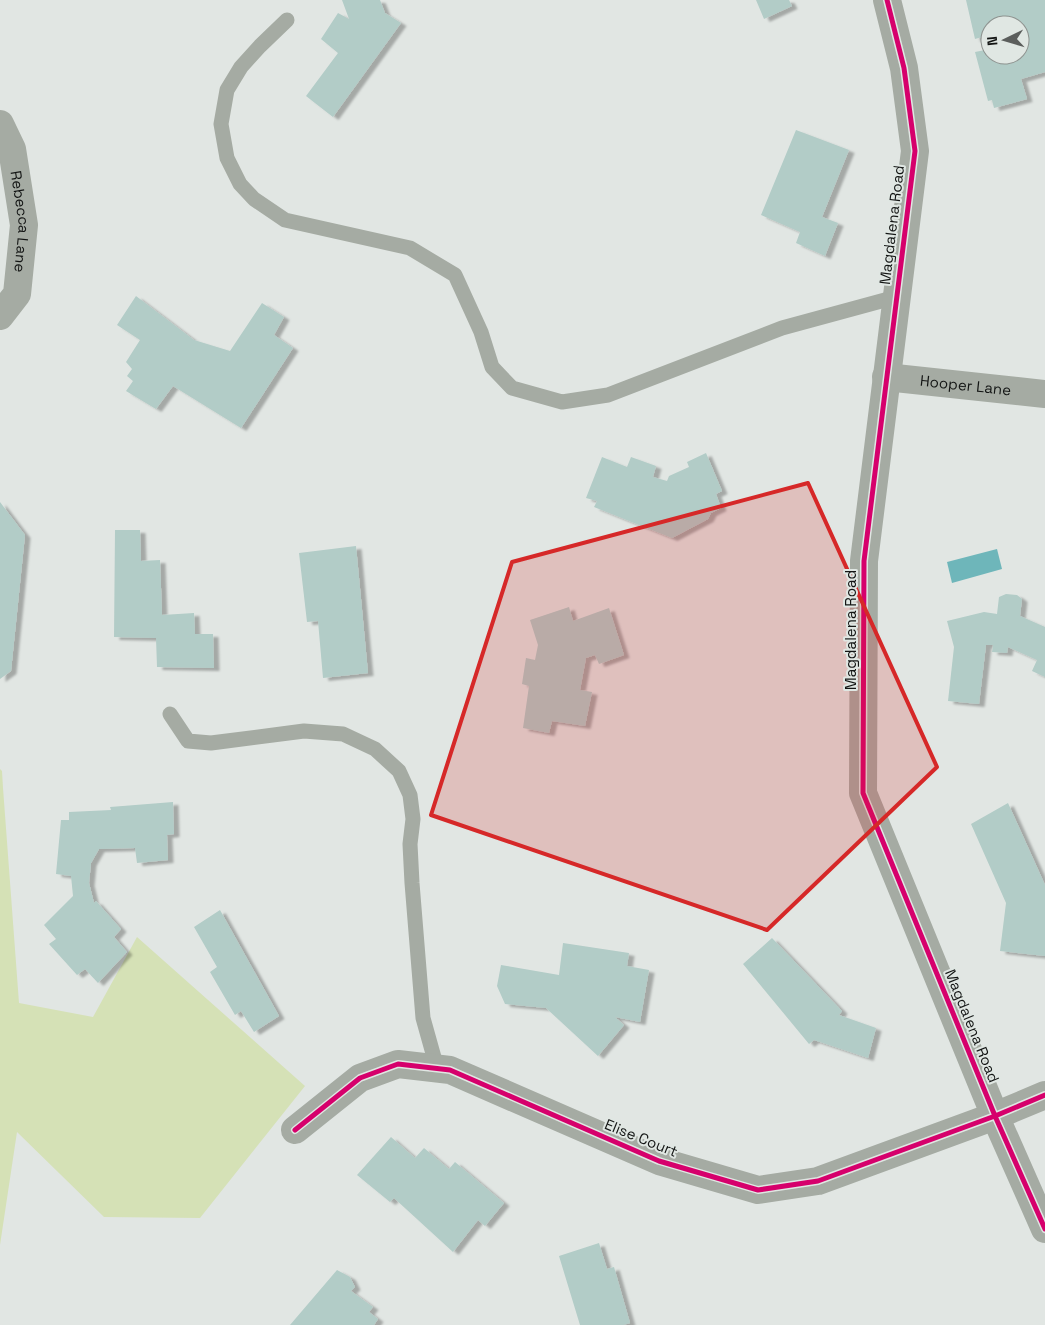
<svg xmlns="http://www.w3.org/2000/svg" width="1045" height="1325" font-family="'Space Grotesk',sans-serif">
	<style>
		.green { fill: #d5e1b6 }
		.water { fill: #6eb6ba }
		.building { fill: #b2ccc7; fill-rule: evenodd; filter: url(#shadow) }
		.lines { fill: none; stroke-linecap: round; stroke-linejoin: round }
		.service { stroke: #a5aba3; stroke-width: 15 }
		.minor { stroke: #a5aba3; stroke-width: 28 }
		.cycleway-casing { stroke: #e0e7e3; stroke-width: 8 }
		.cycleway { stroke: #d6006c; stroke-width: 5 }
		.marked { fill: #d62828; fill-opacity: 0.2; stroke: #d62828; stroke-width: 4; stroke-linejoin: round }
		.labels { text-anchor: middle; stroke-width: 4; stroke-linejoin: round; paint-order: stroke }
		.street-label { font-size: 15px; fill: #131514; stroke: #e0e7e3 }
	</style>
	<defs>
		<filter id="shadow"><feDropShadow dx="5.5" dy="3" stdDeviation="1" flood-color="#0004"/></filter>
	</defs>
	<rect width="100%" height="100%" fill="#e1e6e3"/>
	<path class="green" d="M 0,769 L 2,771 L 3,788 L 19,1003 L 93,1017 L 137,937 L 305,1086 L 200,1218 L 104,1217 L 17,1132 L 0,1245 Z"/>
	<path class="water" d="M 997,549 L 1002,569 L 952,583 L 947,562 Z"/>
	<path class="building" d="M 342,0 L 380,0 L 385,13 L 401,23 L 333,117 L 306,96 L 338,53 L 321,39 L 338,13 L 349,19 Z
		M 756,0 L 789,0 L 792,6 L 764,19 Z
		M 966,0 L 1045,0 L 1045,72 L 1021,79 L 1027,99 L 994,108 L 992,100 L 988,101 L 975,52 L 985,50 L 982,37 L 975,39 ZM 990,25 L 1020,25 L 1020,55 L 990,55 Z
		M 796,130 L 849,150 L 822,217 L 838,223 L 825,256 L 796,243 L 800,232 L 761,215 Z
		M 136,296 L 194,340 L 230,351 L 262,303 L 284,317 L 274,335 L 293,348 L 241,428 L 173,386 L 156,409 L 126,391 L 133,381 L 127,376 L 132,369 L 126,362 L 140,340 L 117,325 Z
		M 706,453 L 722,491 L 716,494 L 721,508 L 711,513 L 708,519 L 672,538 L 594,507 L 597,501 L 586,498 L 602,457 L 627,467 L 631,457 L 656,466 L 653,477 L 667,481 L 669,476 L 689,467 L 687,462 Z
		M 0,502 L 25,535 L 11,671 L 0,679 Z
		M 115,530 L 140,530 L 141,561 L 160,560 L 162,615 L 194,613 L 195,634 L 213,634 L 214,668 L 157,667 L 156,638 L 114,637 Z
		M 356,546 L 368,673 L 323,678 L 318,621 L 307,622 L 299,553 Z
		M 1006,594 L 1017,595 L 1022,599 L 1020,616 L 1045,627 L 1045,677 L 1032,671 L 1037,660 L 1008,647 L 1007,653 L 992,652 L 993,645 L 986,645 L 979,704 L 948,701 L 954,647 L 947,621 L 984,612 L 997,614 L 999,597 Z
		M 569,607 L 573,621 L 609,608 L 624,655 L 599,664 L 595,655 L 586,658 L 580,690 L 592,692 L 585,726 L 552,721 L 549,733 L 523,728 L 529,686 L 522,684 L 526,658 L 535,660 L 538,645 L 530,620 Z
		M 173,802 L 174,834 L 167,835 L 168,860 L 137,863 L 135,848 L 99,849 L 91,863 L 89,883 L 94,903 L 96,901 L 121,929 L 114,937 L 127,952 L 98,983 L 85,969 L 77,975 L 49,944 L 56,939 L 44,925 L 73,896 L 71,876 L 56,874 L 61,820 L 69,820 L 69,812 L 111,810 L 110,807 Z
		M 1008,803 L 1045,885 L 1045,956 L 1000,951 L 1006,903 L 971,824 Z
		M 220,910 L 279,1016 L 254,1032 L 241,1011 L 235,1015 L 210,972 L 217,967 L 194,927 Z
		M 772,938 L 842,1011 L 839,1015 L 876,1028 L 868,1058 L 814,1040 L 809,1044 L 743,964 Z
		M 563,943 L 629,953 L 627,966 L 649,970 L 640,1022 L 615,1017 L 624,1025 L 598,1056 L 546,1008 L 505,1004 L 497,986 L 501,965 L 559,975 Z
		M 391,1137 L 415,1158 L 424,1148 L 449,1169 L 455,1162 L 504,1203 L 485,1226 L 478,1220 L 453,1252 L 394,1198 L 390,1202 L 357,1175 Z
		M 599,1243 L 607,1269 L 614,1267 L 630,1323 L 623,1325 L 580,1325 L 559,1256 Z
		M 337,1270 L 350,1277 L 355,1287 L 351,1291 L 373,1307 L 369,1312 L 378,1319 L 374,1325 L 290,1325 Z"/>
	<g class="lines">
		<path class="service" d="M 287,20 L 260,46 L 241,67 L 227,90 L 221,124 L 227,158 L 240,184 L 254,199 L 285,220 L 410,248 L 455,275 L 481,332 L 492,367 L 512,388 L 562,402 L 608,395 L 782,328 L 896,297
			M 170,714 L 188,741 L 211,743 L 304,731 L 343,734 L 375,749 L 399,771 L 410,795 L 413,819 L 410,844 L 412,883 L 423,1018 L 437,1068"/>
		<g class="minor">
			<path d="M 887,0 L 904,68 L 915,151 L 864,561 L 863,793 L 995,1116 L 1045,1229"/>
			<path id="s1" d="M 0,124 L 12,149 L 24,225 L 17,294 L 0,316"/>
			<path id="s2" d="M 886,377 L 1045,394"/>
			<path d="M 295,1130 L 360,1078 L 398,1064 L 450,1070 L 659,1161 L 758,1190 L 818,1181 L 995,1116 L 1045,1095"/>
		</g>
		<g class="cycleway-casing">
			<path id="cycleway" d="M 887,0 L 904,68 L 915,151 L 864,561 L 863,793 L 995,1116 L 1045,1229
				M 295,1130 L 360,1078 L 398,1064 L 450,1070 L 659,1161 L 758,1190 L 818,1181 L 995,1116 L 1045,1095"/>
		</g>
		<use href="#cycleway" class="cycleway"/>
	</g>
	<path class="marked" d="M 808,483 L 937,767 L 767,930 L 431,815 L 512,562 Z"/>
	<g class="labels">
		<g class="street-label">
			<text dy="5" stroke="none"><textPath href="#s1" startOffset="101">Rebecca Lane</textPath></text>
			<text transform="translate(892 225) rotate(-83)" y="5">Magdalena Road</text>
			<text dy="5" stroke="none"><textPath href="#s2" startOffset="80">Hooper Lane</textPath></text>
			<text transform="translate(851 630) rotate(-90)" y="5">Magdalena Road</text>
			<text transform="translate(972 1026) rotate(68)" y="5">Magdalena Road</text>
			<text transform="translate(641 1138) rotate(22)" y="5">Elise Court</text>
		</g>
	</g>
	<g transform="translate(1005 40) rotate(265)"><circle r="24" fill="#e0e7e3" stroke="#8e9390"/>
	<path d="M0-4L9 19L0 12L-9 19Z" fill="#5b5e5c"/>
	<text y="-8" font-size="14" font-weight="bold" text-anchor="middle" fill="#131514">N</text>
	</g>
</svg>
